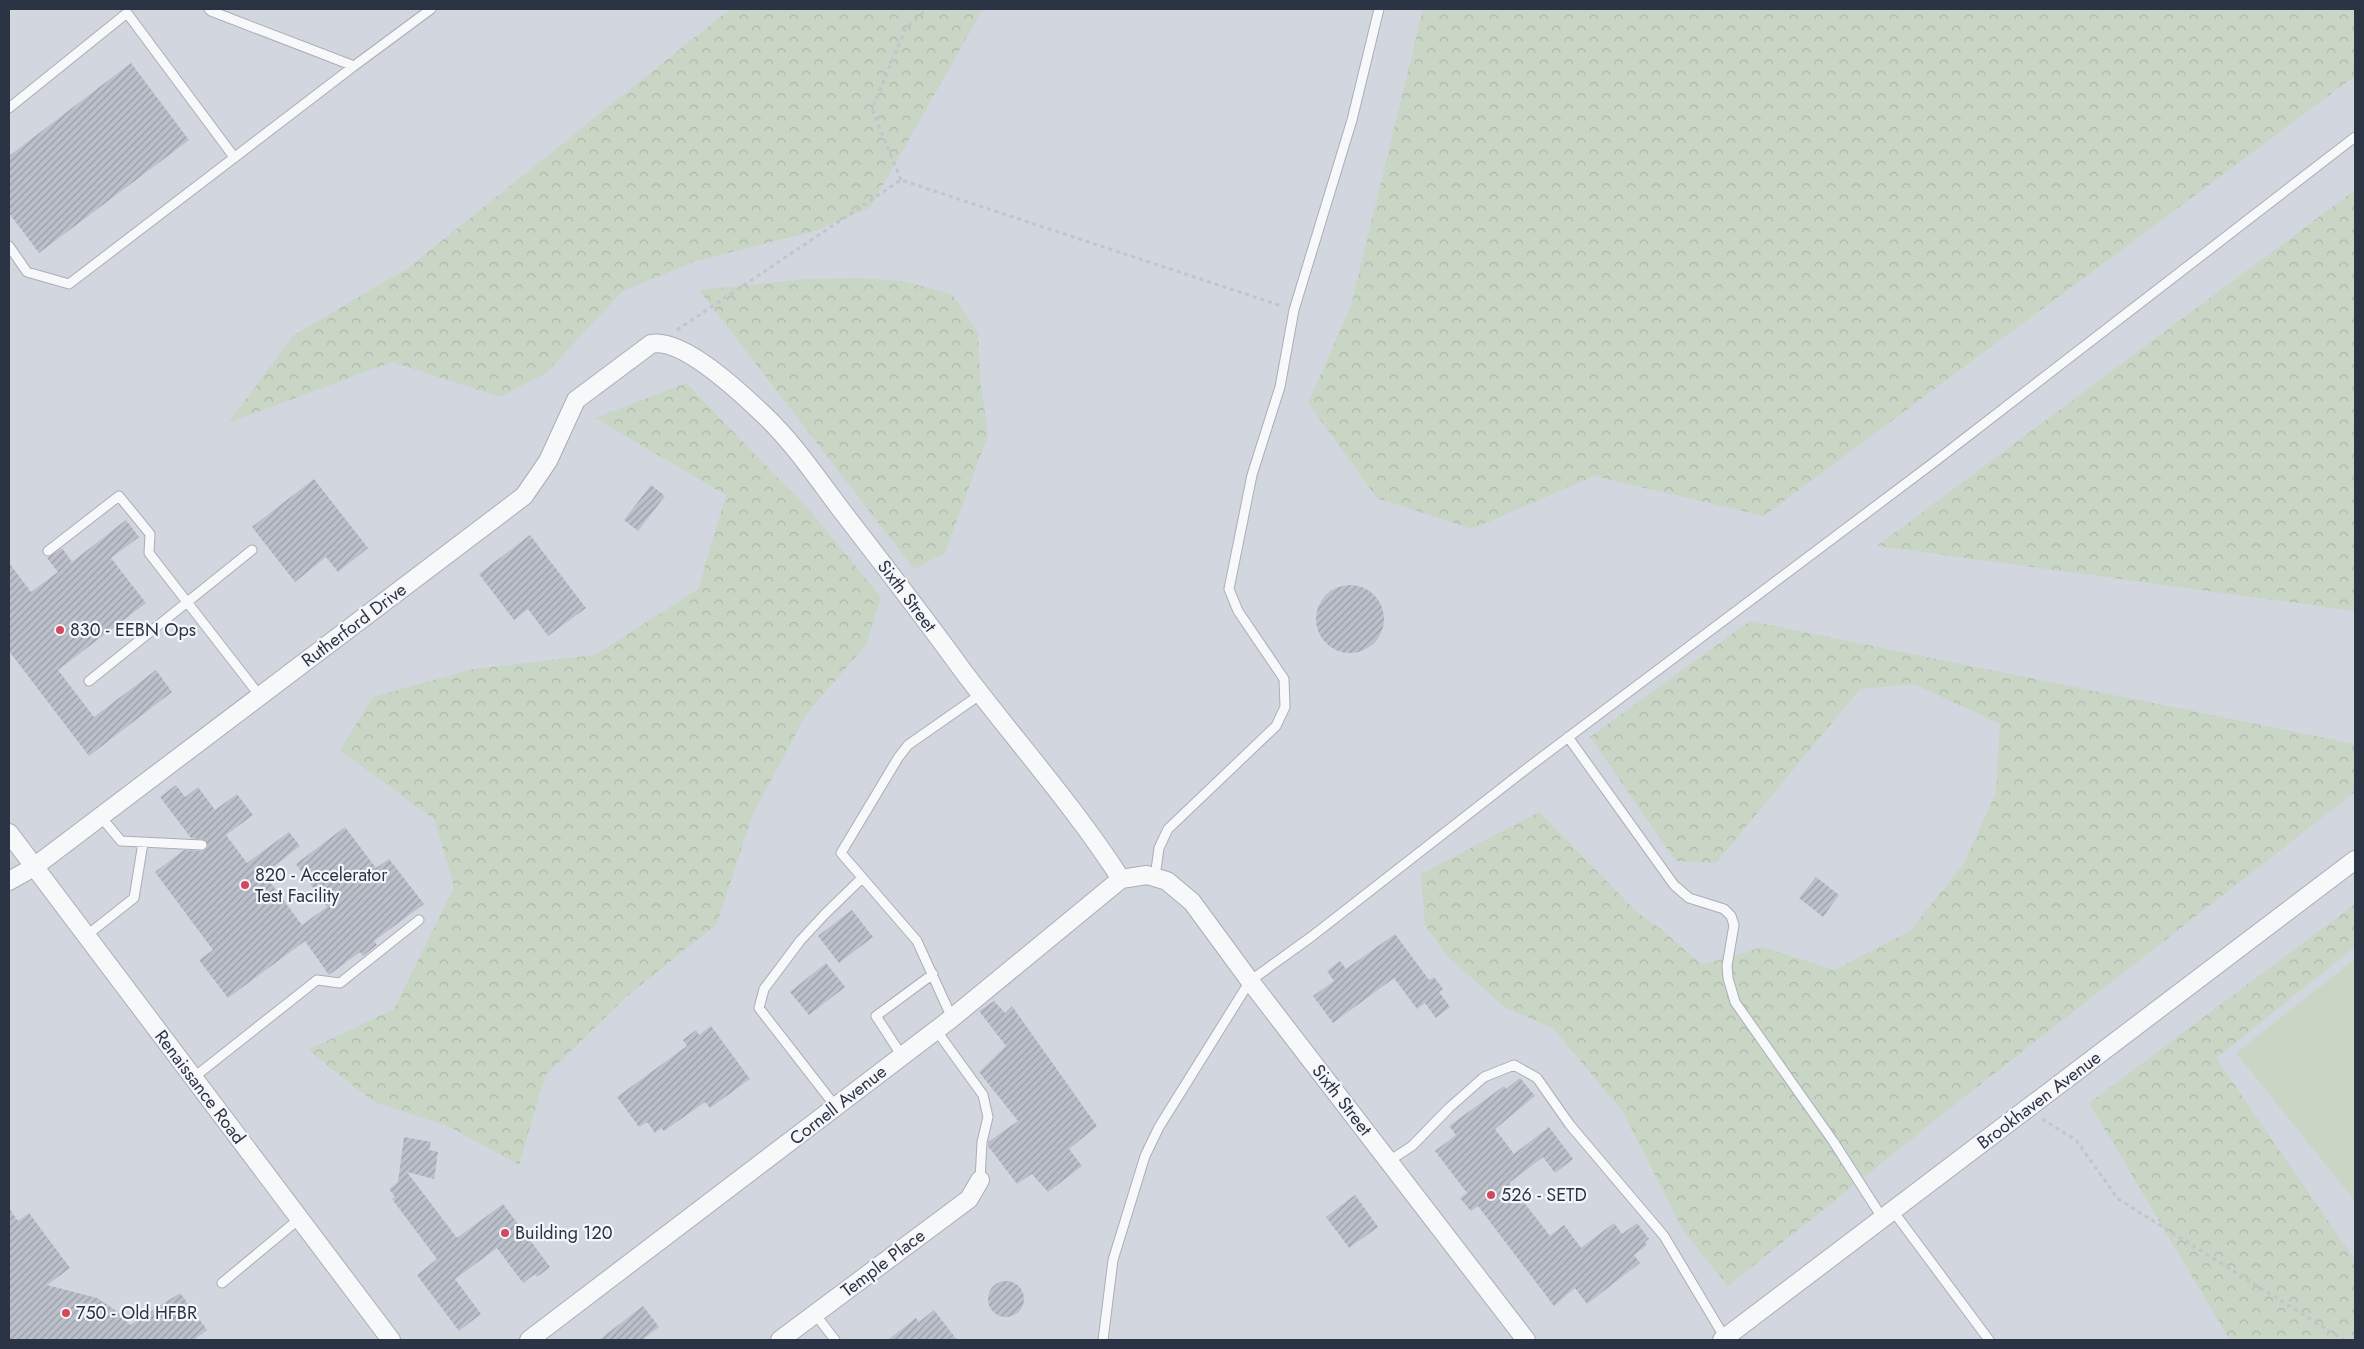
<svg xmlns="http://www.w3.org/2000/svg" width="2364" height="1349" font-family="Jost,sans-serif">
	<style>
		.built { fill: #d2d6de }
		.grass { fill: #c9d6c5 }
		.forest { fill: url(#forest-crowns) }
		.building { fill: url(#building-hatch) }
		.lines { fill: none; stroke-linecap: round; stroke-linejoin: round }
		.service-casing { stroke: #a9aeb7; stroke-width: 11 }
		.minor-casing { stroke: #a9aeb7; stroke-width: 20 }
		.path { stroke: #c2c5cb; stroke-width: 3; stroke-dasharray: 4 4; stroke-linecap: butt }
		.service { stroke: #f7f8fa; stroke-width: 9 }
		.minor { stroke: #f7f8fa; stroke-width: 18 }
		.poi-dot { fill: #d1495b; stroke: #f4f6f9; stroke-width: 2 }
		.labels { text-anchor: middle; stroke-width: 4.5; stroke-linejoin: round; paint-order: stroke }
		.street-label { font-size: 18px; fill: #2b3445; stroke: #f4f6f9 }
		.poi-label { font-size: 18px; fill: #2b3445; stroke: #f4f6f9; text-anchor: start }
	</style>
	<defs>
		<pattern id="forest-crowns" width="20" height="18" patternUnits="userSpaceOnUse" patternTransform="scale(1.25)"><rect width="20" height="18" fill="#c9d6c5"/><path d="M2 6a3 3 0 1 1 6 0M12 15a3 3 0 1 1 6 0" fill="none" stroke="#adb8ab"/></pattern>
		<pattern id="building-hatch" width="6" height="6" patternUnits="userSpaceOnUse" patternTransform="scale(1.25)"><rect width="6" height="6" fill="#bbc0ca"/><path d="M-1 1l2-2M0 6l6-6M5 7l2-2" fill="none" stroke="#989da6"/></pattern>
	</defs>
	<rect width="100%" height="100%" fill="#e4e7ec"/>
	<path class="built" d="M 9,9 L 2355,9 L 2355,1340 L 9,1340 Z"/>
	<path class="grass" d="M 2355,959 L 2355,1201 L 2236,1053 Z"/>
	<path class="forest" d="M 730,9 L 983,9 L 870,208 L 815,231 L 696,261 L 623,291 L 546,373 L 500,397 L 392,362 L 228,423 L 294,335 L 408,268 Z
		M 1423,9 L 2355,9 L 2355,76 L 1764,516 L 1594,476 L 1472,529 L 1377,498 L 1308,403 L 1351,306 Z
		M 2355,190 L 2355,611 L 1877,546 Z
		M 860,278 L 902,281 L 952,294 L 978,332 L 980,378 L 988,435 L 945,553 L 914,569 L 699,290 L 806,279 Z
		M 686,383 L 812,513 L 881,597 L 866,645 L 807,713 L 752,816 L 717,924 L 626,997 L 545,1076 L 519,1165 L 448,1126 L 374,1102 L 308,1050 L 394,1009 L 454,887 L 434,819 L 340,750 L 373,697 L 473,669 L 595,655 L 698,589 L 726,495 L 595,418 Z
		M 1750,621 L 2355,744 L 2355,792 L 1959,1101 L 1728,1286 L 1684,1232 L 1623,1112 L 1553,1028 L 1506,1008 L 1450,959 L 1425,925 L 1421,874 L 1539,812 L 1638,913 L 1662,930 L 1702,965 L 1763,947 L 1834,970 L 1910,931 L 1963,865 L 1996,793 L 2000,724 L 1914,684 L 1860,689 L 1716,863 L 1676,861 L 1590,737 Z
		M 2355,904 L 2355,947 L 2216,1058 L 2355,1260 L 2355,1340 L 2230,1340 L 2089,1103 Z"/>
	<path class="building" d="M 131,63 L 189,140 L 39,253 L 9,213 L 9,156 Z
		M 314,479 L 368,548 L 338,572 L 326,557 L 295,582 L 252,527 Z
		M 651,485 L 665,496 L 638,531 L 624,520 Z
		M 126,520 L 139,537 L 111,558 L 146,603 L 58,670 L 94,717 L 156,670 L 172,692 L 89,756 L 9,651 L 9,563 L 31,592 L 58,572 L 47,558 L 62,548 L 72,562 Z
		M 530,535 L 586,608 L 548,636 L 528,609 L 514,620 L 479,574 Z
		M1316 619a34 34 0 1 1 68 0a34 34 0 1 1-68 0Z
		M 176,785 L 185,797 L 198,787 L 215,810 L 237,794 L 253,815 L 226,835 L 247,863 L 289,832 L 300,846 L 264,874 L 302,925 L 327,907 L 296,864 L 345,827 L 376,868 L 389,859 L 424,904 L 374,941 L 377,945 L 363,956 L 360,952 L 329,975 L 305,941 L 228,998 L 199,960 L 213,950 L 155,872 L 184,850 L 202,851 L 208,846 L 205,840 L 191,838 L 160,797 Z
		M 1816,877 L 1839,895 L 1823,917 L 1799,898 Z
		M 852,910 L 873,937 L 839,963 L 818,936 Z
		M 1395,934 L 1429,980 L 1434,977 L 1443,989 L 1439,992 L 1450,1007 L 1436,1018 L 1425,1003 L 1417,1009 L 1394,978 L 1333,1023 L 1313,996 L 1334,981 L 1327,971 L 1340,961 L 1346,969 Z
		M 826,963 L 845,987 L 809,1015 L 790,992 Z
		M 994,1001 L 1005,1013 L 1012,1006 L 1097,1126 L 1069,1149 L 1082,1166 L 1048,1192 L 1032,1174 L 1017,1184 L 988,1146 L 988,1142 L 1018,1121 L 979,1072 L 1006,1046 L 979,1011 Z
		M 711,1026 L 750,1079 L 710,1108 L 705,1102 L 664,1131 L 661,1128 L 655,1133 L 647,1122 L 639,1127 L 617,1097 L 687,1046 L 683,1040 L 696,1030 L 699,1035 Z
		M 1520,1078 L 1535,1096 L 1495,1129 L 1514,1154 L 1549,1127 L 1573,1159 L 1555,1173 L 1543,1157 L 1509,1183 L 1550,1236 L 1564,1225 L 1581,1248 L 1614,1223 L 1622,1234 L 1637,1223 L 1649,1239 L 1645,1242 L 1647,1245 L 1634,1255 L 1640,1263 L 1587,1304 L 1575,1288 L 1554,1306 L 1478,1206 L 1471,1211 L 1460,1198 L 1467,1193 L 1435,1151 L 1456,1135 L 1449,1126 L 1504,1086 L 1506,1089 Z
		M 404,1137 L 431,1142 L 429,1150 L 438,1152 L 434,1179 L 407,1172 L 457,1238 L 503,1204 L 550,1267 L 537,1277 L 535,1274 L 523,1283 L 497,1248 L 455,1279 L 481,1314 L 459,1331 L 417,1275 L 437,1259 L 392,1199 L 395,1197 L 389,1189 L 398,1182 Z
		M 1355,1195 L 1378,1227 L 1349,1248 L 1326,1217 Z
		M 9,1208 L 18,1221 L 29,1213 L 70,1268 L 47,1285 L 97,1298 L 115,1310 L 130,1325 L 180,1293 L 207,1330 L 194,1340 L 9,1340 Z
		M988 1299a18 18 0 1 1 36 0a18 18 0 1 1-36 0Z
		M 643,1306 L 659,1327 L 642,1340 L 599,1340 Z
		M 934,1310 L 957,1340 L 888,1340 L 916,1318 L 919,1322 Z"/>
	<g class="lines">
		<g class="service-casing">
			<path id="service" d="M 209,9 L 211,11 L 354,66 L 431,9
				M 9,108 L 127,13 L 234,157
				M 9,246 L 27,272 L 69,284 L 354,66
				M 48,551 L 119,496 L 150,534 L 149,553 L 260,696
				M 89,681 L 252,550
				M 1568,737 L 1674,885 L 1689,898 L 1724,909 L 1731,916 L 1734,925 L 1727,966 L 1728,978 L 1735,1002 L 1833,1141 L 1883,1219
				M 101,817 L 121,841 L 202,845
				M 1155,877 L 1159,848 L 1168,829 L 1276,726 L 1285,707 L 1284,679 L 1238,611 L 1229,589 L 1252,475 L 1280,387 L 1294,310 L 1352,120 L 1379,9
				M 86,936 L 134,898 L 143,843
				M 952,1018 L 917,941 L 841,853 L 898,758 L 908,745 L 981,694
				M 936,1030 L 983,1095 L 988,1117 L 982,1142 L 980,1180
				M 902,1056 L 876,1016 L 933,974
				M 193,1078 L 317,980 L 340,983 L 419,920
				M 836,1107 L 759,1008 L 764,989 L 800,941 L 825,914 L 862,878
				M 1389,1161 L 1412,1146 L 1449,1108 L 1484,1077 L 1514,1065 L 1537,1078 L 1570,1125 L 1664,1236 L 1725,1338
				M 1893,1211 L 1989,1340
				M 222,1283 L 299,1219
				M 815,1314 L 835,1340
				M 1103,1340 L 1113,1260 L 1145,1156 L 1159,1127 L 1250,981 L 1311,937 L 1530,766 L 1933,463 L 2355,137"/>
		</g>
		<g class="minor-casing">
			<path id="minor" d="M 9,833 L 391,1340
				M 9,881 L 34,867 L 524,496 L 548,461 L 576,400 L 651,344 C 682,337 741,393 763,414 C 793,442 817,478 842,511 C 883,564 924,617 963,671 C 1015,740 1074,806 1121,879
				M 529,1340 L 952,1018 L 1121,879 L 1147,875 L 1167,881 L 1192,902 L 1250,981 L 1526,1340
				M 780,1340 L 969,1199 L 980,1180
				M 1722,1340 L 2355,860"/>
		</g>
		<path class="path" d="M 901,180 L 872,109 L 905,30 L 927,9
			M 677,330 L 901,180 L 1282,306
			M 2042,1119 L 2076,1140 L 2118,1199 L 2344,1340"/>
		<use href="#service" class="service"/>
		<use href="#minor" class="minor"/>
	</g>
	<g class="poi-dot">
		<circle cx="60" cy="630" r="5"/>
		<circle cx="245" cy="885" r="5"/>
		<circle cx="1491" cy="1195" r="5"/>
		<circle cx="505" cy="1233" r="5"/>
		<circle cx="66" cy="1313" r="5"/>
	</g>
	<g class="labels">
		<g class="street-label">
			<text transform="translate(907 596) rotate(53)" y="6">Sixth Street</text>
			<text transform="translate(354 625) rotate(-37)" y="6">Rutherford Drive</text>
			<text transform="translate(200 1087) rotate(53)" y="6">Renaissance Road</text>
			<text transform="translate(1342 1100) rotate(52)" y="6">Sixth Street</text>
			<text transform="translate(2039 1100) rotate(-37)" y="6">Brookhaven Avenue</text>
			<text transform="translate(838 1105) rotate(-38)" y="6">Cornell Avenue</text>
			<text transform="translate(883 1263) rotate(-37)" y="6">Temple Place</text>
		</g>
		<g class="poi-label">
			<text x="70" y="636">830 - EEBN Ops</text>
			<text x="255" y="881">820 - Accelerator<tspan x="255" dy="21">Test Facility</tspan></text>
			<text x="1501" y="1201">526 - SETD</text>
			<text x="515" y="1239">Building 120</text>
			<text x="76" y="1319">750 - Old HFBR</text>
		</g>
	</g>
	<rect width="2364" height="1349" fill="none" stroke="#2b3445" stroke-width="20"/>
</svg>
